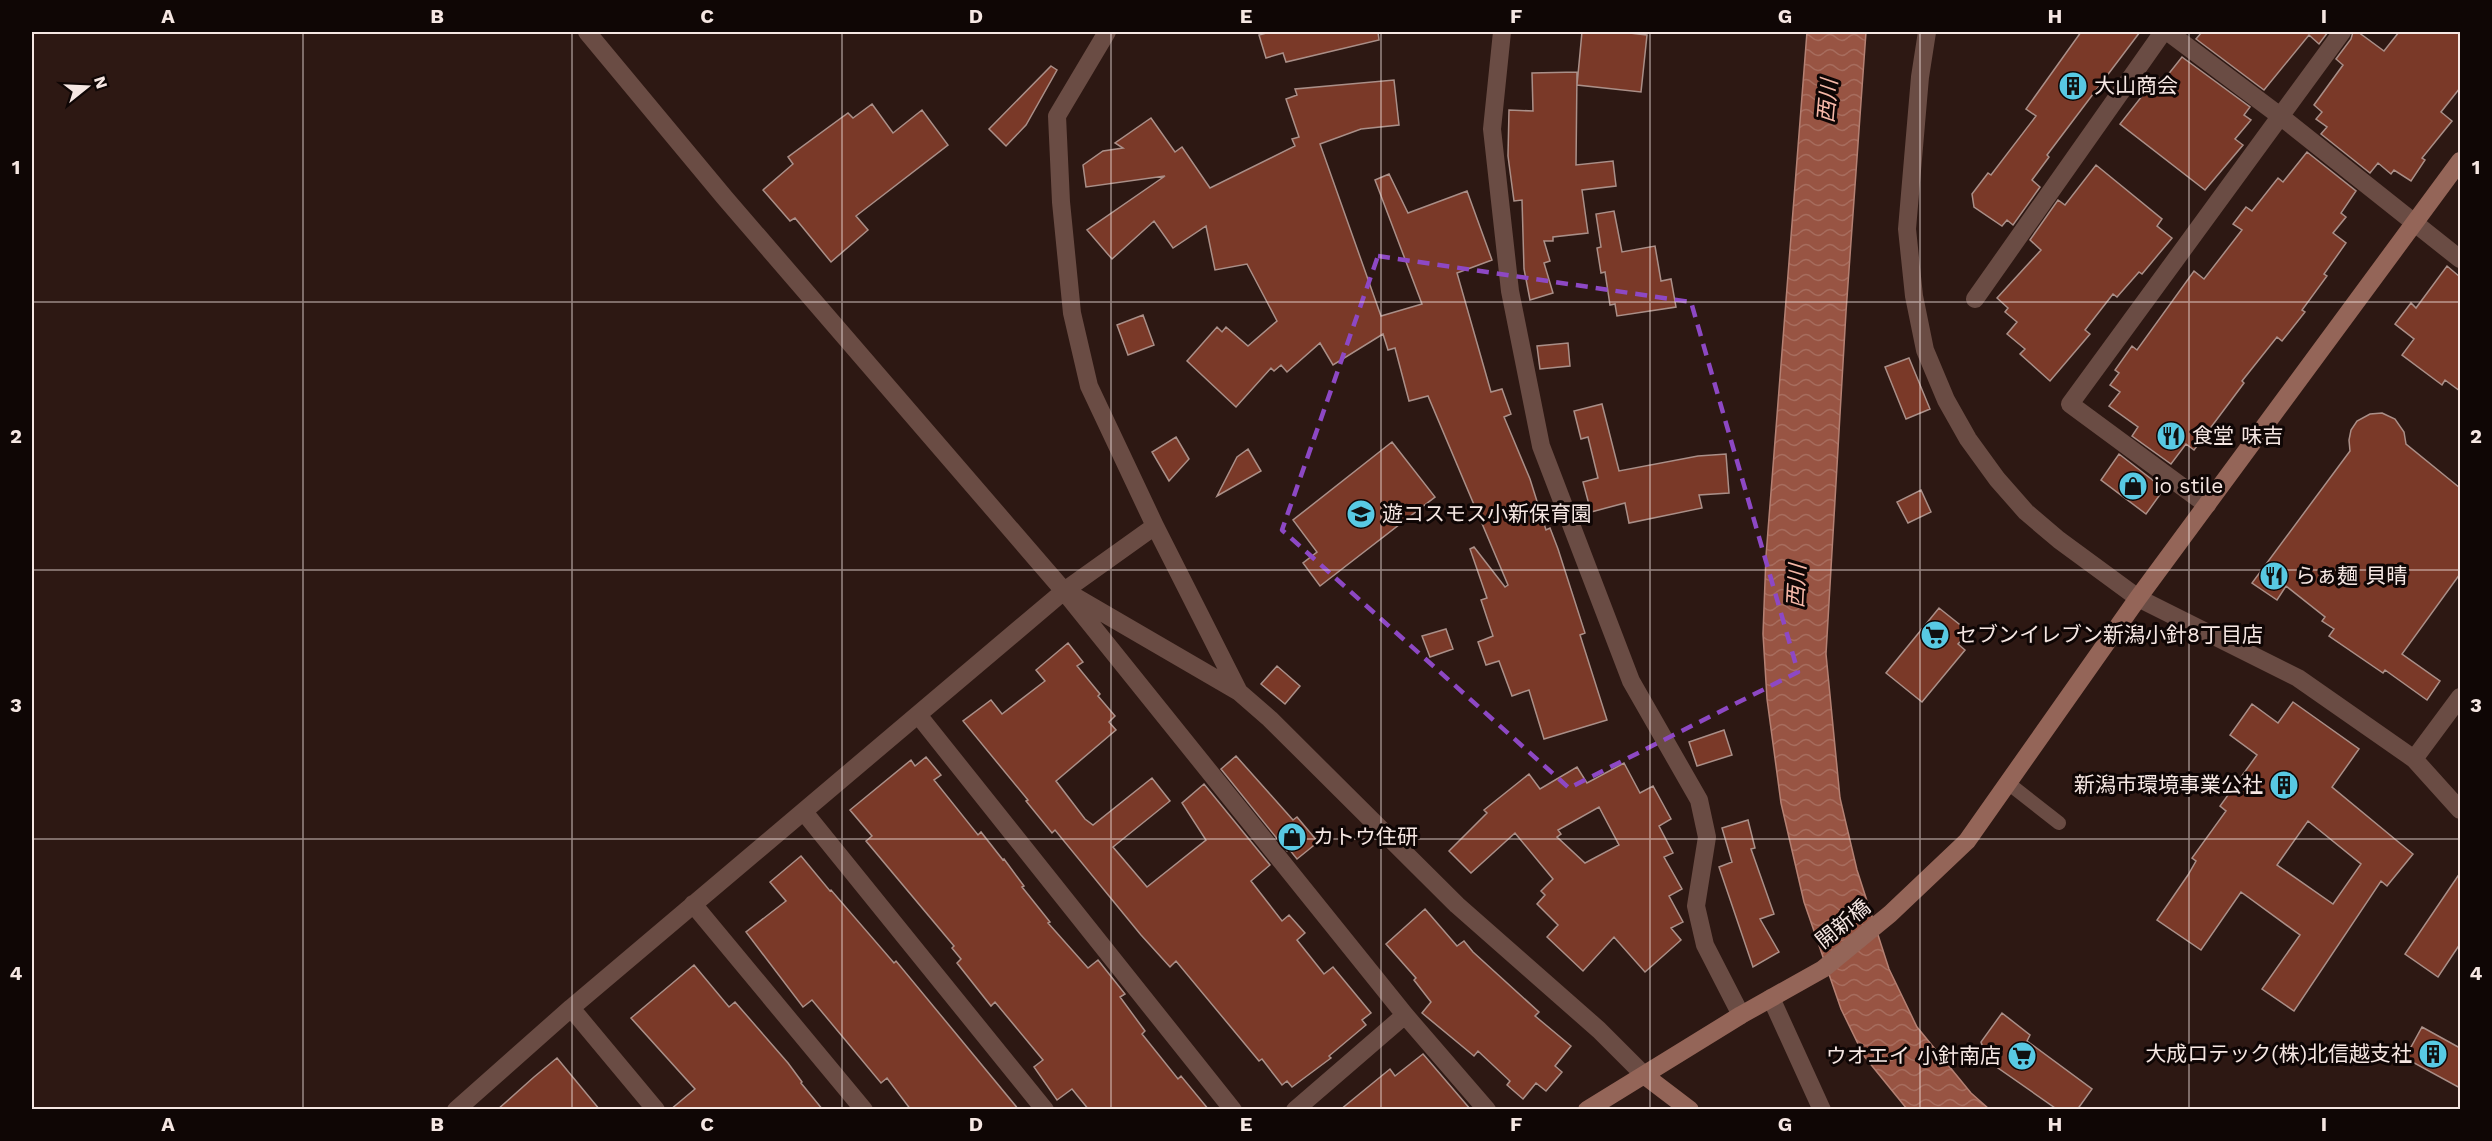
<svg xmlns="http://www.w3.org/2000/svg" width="2492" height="1141" font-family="'Work Sans','Noto Sans JP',sans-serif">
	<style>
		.water { fill: url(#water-waves); stroke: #b48073; stroke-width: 1.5 }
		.building { fill: #7a3928; stroke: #aa8f88; stroke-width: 1.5; fill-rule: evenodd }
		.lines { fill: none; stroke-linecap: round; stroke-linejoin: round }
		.lane { stroke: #6a4c44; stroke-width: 14 }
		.street { stroke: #6a4c44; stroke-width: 18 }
		.secondary { stroke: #946558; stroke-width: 18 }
		.marked { fill: none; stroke: #8d48c4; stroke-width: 4.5; stroke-dasharray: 12 8; stroke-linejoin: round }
		.grid { fill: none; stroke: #f6e7e3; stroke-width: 1.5; stroke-opacity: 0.55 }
		.labels { text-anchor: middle; stroke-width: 6; stroke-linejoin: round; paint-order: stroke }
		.poi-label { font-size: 21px; fill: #f6e7e3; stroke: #0f0605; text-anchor: start }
		.street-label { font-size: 21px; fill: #f6e7e3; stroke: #0f0605 }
		.water-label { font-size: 22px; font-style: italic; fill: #f6b8a8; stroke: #0f0605 }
		.neatline { fill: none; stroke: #f6e7e3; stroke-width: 2 }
		.grid-label { font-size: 20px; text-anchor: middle; font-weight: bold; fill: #f6e7e3 }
	</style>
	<defs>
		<pattern id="water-waves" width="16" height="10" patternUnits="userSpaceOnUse" patternTransform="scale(1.5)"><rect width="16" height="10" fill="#985443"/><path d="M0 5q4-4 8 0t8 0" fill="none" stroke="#a76d5e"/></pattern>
	</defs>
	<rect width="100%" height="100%" fill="#2d1813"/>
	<path class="water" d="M 1807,32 L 1866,32 L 1846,312 L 1826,654 L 1840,798 L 1857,870 L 1889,969 L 1917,1027 L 1971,1093 L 1989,1109 L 1907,1109 L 1864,1056 L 1841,1009 L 1804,902 L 1781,803 L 1767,699 L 1763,634 L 1766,556 Z"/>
	<path class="building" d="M 1270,32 L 1378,32 L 1379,40 L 1286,62 L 1283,53 L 1266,58 L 1259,35 Z
		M 1582,32 L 1621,32 L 1647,35 L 1641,92 L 1577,85 Z
		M 2081,32 L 2140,32 L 2047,155 L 2049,157 L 2032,180 L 2040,187 L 2013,225 L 2007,220 L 2002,226 L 1974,207 L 1972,194 L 1988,173 L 1991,175 L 2036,116 L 2026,109 Z
		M 2202,32 L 2328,32 L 2319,44 L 2309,35 L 2264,90 L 2196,39 Z
		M 2353,32 L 2358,32 L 2384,51 L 2399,32 L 2460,32 L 2460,88 L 2441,112 L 2452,121 L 2422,158 L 2425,160 L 2411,181 L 2394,170 L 2391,174 L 2378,163 L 2370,173 L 2321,134 L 2327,127 L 2316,119 L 2322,112 L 2314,105 L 2343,65 L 2336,59 L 2351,39 Z
		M 2182,57 L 2250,107 L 2244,115 L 2251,120 L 2235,139 L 2243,145 L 2205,190 L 2120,124 L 2157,77 L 2163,81 Z
		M 1051,66 L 1057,70 L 1026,125 L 1006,146 L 989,129 Z
		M 1577,72 L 1576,165 L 1613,161 L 1616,186 L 1582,190 L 1588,233 L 1553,237 L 1553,241 L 1544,241 L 1550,261 L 1544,263 L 1553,293 L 1530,300 L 1524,269 L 1522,200 L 1514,201 L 1508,156 L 1509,110 L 1533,111 L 1532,73 Z
		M 1394,80 L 1399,125 L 1361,129 L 1320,144 L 1381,316 L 1422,304 L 1375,180 L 1389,174 L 1408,213 L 1467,191 L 1492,260 L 1457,273 L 1491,392 L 1502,389 L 1511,414 L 1504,417 L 1530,479 L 1546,530 L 1550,528 L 1558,549 L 1585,633 L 1580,635 L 1607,720 L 1544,739 L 1529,690 L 1512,696 L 1499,661 L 1486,665 L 1478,642 L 1493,636 L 1481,600 L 1487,598 L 1470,549 L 1474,547 L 1505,587 L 1508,585 L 1428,396 L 1409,401 L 1395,348 L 1388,350 L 1383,334 L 1333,365 L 1320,343 L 1287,372 L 1281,365 L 1274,371 L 1271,368 L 1236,407 L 1187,361 L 1217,327 L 1222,332 L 1226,327 L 1248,346 L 1277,321 L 1247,264 L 1215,270 L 1206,226 L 1173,248 L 1154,221 L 1112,259 L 1087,230 L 1165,176 L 1086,187 L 1083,165 L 1103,151 L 1123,148 L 1115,143 L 1151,118 L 1175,152 L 1182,147 L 1210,188 L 1295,146 L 1292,139 L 1299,137 L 1286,99 L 1297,95 L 1295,89 Z
		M 872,104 L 893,133 L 922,110 L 948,145 L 856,216 L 868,230 L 831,262 L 795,218 L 790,221 L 763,190 L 793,164 L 788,157 L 848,113 L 853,118 Z
		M 2307,152 L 2356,191 L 2341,213 L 2346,217 L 2333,233 L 2346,243 L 2324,274 L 2327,276 L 2302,310 L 2305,312 L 2282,341 L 2277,337 L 2242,381 L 2244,383 L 2194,450 L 2186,444 L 2171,464 L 2132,436 L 2138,427 L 2109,406 L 2120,392 L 2110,385 L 2119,373 L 2115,370 L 2132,346 L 2137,350 L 2194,271 L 2204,279 L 2242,230 L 2233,224 L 2246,207 L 2252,211 L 2278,178 L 2283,182 Z
		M 2096,165 L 2162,219 L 2157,226 L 2172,238 L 2142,274 L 2139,272 L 2117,297 L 2113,294 L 2085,330 L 2090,334 L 2050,381 L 2020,354 L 2025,349 L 2007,334 L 2017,322 L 2005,312 L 2008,308 L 1997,298 L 2041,250 L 2030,240 L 2058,200 L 2065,205 Z
		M 1614,211 L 1622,252 L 1655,246 L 1661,281 L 1671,279 L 1676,307 L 1617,316 L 1615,304 L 1610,305 L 1605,272 L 1601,273 L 1597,248 L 1601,247 L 1596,214 Z
		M 2447,266 L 2460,277 L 2460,391 L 2445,380 L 2442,385 L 2402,355 L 2414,339 L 2395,324 L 2411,303 L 2416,308 Z
		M 1143,315 L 1154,345 L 1128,355 L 1117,325 Z
		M 1568,343 L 1570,366 L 1540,369 L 1537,346 Z
		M 1909,358 L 1930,409 L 1906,419 L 1885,367 Z
		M 1602,404 L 1619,471 L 1698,456 L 1726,454 L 1729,493 L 1699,495 L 1702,508 L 1629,523 L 1625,503 L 1591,512 L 1583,482 L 1598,478 L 1588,437 L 1581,439 L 1574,411 Z
		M 2382,413 L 2395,419 L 2404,432 L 2406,444 L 2460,488 L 2460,574 L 2402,654 L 2440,681 L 2427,700 L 2385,670 L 2383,673 L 2329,636 L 2334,629 L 2322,621 L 2325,617 L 2286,586 L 2277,600 L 2252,583 L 2350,451 L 2349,440 L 2351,430 L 2357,421 L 2370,414 Z
		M 1176,437 L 1189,459 L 1169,481 L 1152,452 Z
		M 1392,442 L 1435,497 L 1320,586 L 1303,563 L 1317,552 L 1293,520 Z
		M 1248,449 L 1261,471 L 1217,496 L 1237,457 Z
		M 2119,454 L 2164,489 L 2146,514 L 2101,480 Z
		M 1921,490 L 1931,512 L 1908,523 L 1897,502 Z
		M 1939,608 L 1969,632 L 1958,644 L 1965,650 L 1922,702 L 1886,673 Z
		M 1446,629 L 1453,649 L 1430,657 L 1422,636 Z
		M 1068,643 L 1083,662 L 1077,666 L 1100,694 L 1098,696 L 1115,716 L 1109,722 L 1116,730 L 1056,781 L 1085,819 L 1093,825 L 1152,778 L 1170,801 L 1113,847 L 1147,887 L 1206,840 L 1182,803 L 1204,784 L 1270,865 L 1251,881 L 1282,921 L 1289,915 L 1305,933 L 1297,940 L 1324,974 L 1333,967 L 1371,1013 L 1362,1020 L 1366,1025 L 1329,1056 L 1331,1058 L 1292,1087 L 1287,1081 L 1282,1085 L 1262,1059 L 1259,1061 L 1176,961 L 1170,967 L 1141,935 L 1055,830 L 1052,833 L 1026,801 L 1028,800 L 963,721 L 991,700 L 1002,714 L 1045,681 L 1036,670 Z
		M 1277,666 L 1300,686 L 1285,704 L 1261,684 Z
		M 2293,702 L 2359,749 L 2332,787 L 2413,854 L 2387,886 L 2381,881 L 2294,1011 L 2262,989 L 2300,935 L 2241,892 L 2201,950 L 2157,920 L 2188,875 L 2196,861 L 2192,858 L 2226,811 L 2220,806 L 2257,755 L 2230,735 L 2252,704 L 2278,723 ZM 2308,821 L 2361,864 L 2333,904 L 2277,865 Z
		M 1724,730 L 1732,755 L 1697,766 L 1689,742 Z
		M 1236,756 L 1293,820 L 1297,817 L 1318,842 L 1297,859 L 1289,849 L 1287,851 L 1221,769 Z
		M 926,757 L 941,775 L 934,780 L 978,835 L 981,832 L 1003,860 L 1004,859 L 1024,886 L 1022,887 L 1050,922 L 1048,923 L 1088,968 L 1098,960 L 1125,994 L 1120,997 L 1145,1031 L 1142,1034 L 1178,1079 L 1181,1076 L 1209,1110 L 1089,1110 L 1072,1089 L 1057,1100 L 1034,1067 L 1043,1060 L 995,1002 L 991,1006 L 957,963 L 961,959 L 952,948 L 954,946 L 866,841 L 872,836 L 850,810 L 911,760 L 915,766 Z
		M 1624,763 L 1640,793 L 1653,786 L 1671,819 L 1659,826 L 1673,853 L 1664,857 L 1682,889 L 1669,896 L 1683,922 L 1671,928 L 1681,940 L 1645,972 L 1614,937 L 1583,971 L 1547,937 L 1558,925 L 1537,904 L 1545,895 L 1541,891 L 1553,879 L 1515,833 L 1471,873 L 1449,851 L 1487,813 L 1484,810 L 1529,774 L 1540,789 L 1577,767 L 1587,783 ZM 1599,807 L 1619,845 L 1585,863 L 1557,837 L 1561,834 L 1558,830 Z
		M 1748,820 L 1755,848 L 1751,849 L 1774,914 L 1760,919 L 1779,952 L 1753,967 L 1719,867 L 1732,862 L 1722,828 Z
		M 801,856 L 830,891 L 831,890 L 894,963 L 896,961 L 1019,1110 L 911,1110 L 887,1078 L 881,1083 L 812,1000 L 803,1007 L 746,932 L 786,901 L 770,882 Z
		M 2460,873 L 2460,944 L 2438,977 L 2405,954 Z
		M 1425,909 L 1457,946 L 1464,941 L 1473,952 L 1539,1012 L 1535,1016 L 1571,1046 L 1555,1066 L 1562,1072 L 1546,1091 L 1536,1083 L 1523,1099 L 1507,1085 L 1510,1081 L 1478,1051 L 1474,1056 L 1422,1013 L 1431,1002 L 1414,980 L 1416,978 L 1386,944 Z
		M 694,965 L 729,1007 L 735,1002 L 788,1063 L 802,1082 L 801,1083 L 823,1110 L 670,1110 L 695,1089 L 631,1018 Z
		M 2002,1013 L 2030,1035 L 2027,1041 L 2092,1089 L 2077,1110 L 2058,1110 L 1988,1061 L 1981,1042 Z
		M 2422,1027 L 2460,1048 L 2460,1088 L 2405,1058 Z
		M 1423,1054 L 1471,1110 L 1340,1110 L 1390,1069 L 1395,1076 Z
		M 557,1058 L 600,1110 L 497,1110 L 534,1077 Z"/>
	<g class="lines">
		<path class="lane" d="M 2008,783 L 2059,823"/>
		<path class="street" d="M 587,32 L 725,198 L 1064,591 L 1405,1015 L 1487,1110
			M 1107,32 L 1057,116 L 1061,202 L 1072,313 L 1089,386 L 1155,526 L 1239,692
			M 1502,32 L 1492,129 L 1510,291 L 1541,446 L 1631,681 L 1699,800 L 1707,837 L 1696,906 L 1705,945 L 1741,1015
			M 1927,32 L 1920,77 L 1907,229 L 1914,296 L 1925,350 L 1946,400 L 1968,439 L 1997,479 L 2026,512 L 2059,540 L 2138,598 L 2298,678 L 2414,759 L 2460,810
			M 2168,32 L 2280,116 L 2460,259
			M 1975,299 L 2163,32
			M 2207,505 L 2070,404 L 2342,32
			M 1074,596 L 1239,692 L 1270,719 L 1457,905 L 1599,1030 L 1644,1075
			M 919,716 L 1233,1110
			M 2414,759 L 2460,697
			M 804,812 L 1045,1110
			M 693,904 L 864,1110
			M 1771,998 L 1822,1110
			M 571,1008 L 656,1110
			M 456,1110 L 571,1008 L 1064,591 L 1155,526
			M 1295,1110 L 1405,1015"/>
		<path class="secondary" d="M 1644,1075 L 1690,1110
			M 1587,1110 L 1741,1015 L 1823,969 L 1890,914 L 1967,841 L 2138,598 L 2460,161"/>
	</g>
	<path class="marked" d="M 1378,256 L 1691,302 L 1798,672 L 1569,788 L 1282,530 Z"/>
	<path class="grid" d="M 303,32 L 303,1110M 572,32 L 572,1110M 842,32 L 842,1110M 1111,32 L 1111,1110M 1381,32 L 1381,1110M 1650,32 L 1650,1110M 1920,32 L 1920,1110M 2189,32 L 2189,1110M 32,302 L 2460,302M 32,570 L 2460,570M 32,839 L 2460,839"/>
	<defs>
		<g id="building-disc" transform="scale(1.5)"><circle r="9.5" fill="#58c9e3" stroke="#0f0605"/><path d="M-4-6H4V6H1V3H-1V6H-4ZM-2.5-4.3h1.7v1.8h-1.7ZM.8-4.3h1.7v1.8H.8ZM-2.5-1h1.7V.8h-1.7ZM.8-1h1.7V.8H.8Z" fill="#111"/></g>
		<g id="restaurant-disc" transform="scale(1.5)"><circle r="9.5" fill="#58c9e3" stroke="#0f0605"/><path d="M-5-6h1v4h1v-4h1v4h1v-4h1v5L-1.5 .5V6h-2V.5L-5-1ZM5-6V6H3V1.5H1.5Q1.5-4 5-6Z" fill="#111"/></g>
		<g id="shop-disc" transform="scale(1.5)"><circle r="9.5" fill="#58c9e3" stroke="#0f0605"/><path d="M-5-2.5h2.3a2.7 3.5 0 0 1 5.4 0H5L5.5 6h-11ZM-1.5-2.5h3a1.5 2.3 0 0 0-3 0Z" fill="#111"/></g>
		<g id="school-disc" transform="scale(1.5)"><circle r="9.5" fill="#58c9e3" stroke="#0f0605"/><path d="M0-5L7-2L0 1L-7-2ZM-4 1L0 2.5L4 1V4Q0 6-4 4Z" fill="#111"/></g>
		<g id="supermarket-disc" transform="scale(1.5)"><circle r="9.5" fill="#58c9e3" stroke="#0f0605"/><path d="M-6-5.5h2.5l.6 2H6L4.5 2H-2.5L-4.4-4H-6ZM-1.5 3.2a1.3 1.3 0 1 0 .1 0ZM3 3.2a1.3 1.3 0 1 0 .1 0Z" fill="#111"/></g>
	</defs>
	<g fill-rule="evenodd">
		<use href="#building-disc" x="2073" y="86"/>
		<use href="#restaurant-disc" x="2171" y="436"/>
		<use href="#shop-disc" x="2133" y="486"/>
		<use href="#school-disc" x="1361" y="514"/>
		<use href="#restaurant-disc" x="2274" y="576"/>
		<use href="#supermarket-disc" x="1935" y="635"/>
		<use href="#building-disc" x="2284" y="785"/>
		<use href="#shop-disc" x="1292" y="837"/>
		<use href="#building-disc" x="2433" y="1054"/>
		<use href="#supermarket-disc" x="2022" y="1056"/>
	</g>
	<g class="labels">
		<g class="poi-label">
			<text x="2094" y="93">大山商会</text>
			<text x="2192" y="443">食堂 味吉</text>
			<text x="2154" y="493">io stile</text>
			<text x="1382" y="521">遊コスモス小新保育園</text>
			<text x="2295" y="583">らぁ麺 貝晴</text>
			<text x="1956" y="642">セブンイレブン新潟小針8丁目店</text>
			<text x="2263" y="792" text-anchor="end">新潟市環境事業公社</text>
			<text x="1313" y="844">カトウ住研</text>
			<text x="2412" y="1061" text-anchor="end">大成ロテック(株)北信越支社</text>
			<text x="2001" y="1063" text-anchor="end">ウオエイ 小針南店</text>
		</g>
		<g class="street-label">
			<text transform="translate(1843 924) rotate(-39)" y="7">開新橋</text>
		</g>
		<g class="water-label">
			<text transform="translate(1827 101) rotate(-85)" y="8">西川</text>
			<text transform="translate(1796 586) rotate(-87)" y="8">西川</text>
		</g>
	</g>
	<rect width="2492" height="1141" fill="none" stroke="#0f0605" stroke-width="66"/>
	<g transform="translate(87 87) rotate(72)" stroke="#0f0605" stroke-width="4.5" paint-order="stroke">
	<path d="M0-4.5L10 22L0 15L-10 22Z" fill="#f6e7e3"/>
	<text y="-9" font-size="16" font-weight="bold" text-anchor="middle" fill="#f6e7e3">N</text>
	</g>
	<rect x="33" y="33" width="2426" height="1075" class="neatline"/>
	<g class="grid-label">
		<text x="168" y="23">A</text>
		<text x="437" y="23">B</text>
		<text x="707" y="23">C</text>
		<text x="976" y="23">D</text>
		<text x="1246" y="23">E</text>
		<text x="1516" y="23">F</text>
		<text x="1785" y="23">G</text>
		<text x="2055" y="23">H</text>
		<text x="2324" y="23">I</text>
		<text x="16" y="174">1</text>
		<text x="2476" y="174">1</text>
		<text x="16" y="443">2</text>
		<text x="2476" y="443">2</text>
		<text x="16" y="712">3</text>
		<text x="2476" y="712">3</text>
		<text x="16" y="980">4</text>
		<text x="2476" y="980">4</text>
		<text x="168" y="1131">A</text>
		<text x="437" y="1131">B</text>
		<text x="707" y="1131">C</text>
		<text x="976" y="1131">D</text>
		<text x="1246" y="1131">E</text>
		<text x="1516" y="1131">F</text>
		<text x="1785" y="1131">G</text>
		<text x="2055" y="1131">H</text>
		<text x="2324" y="1131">I</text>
	</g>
</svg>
